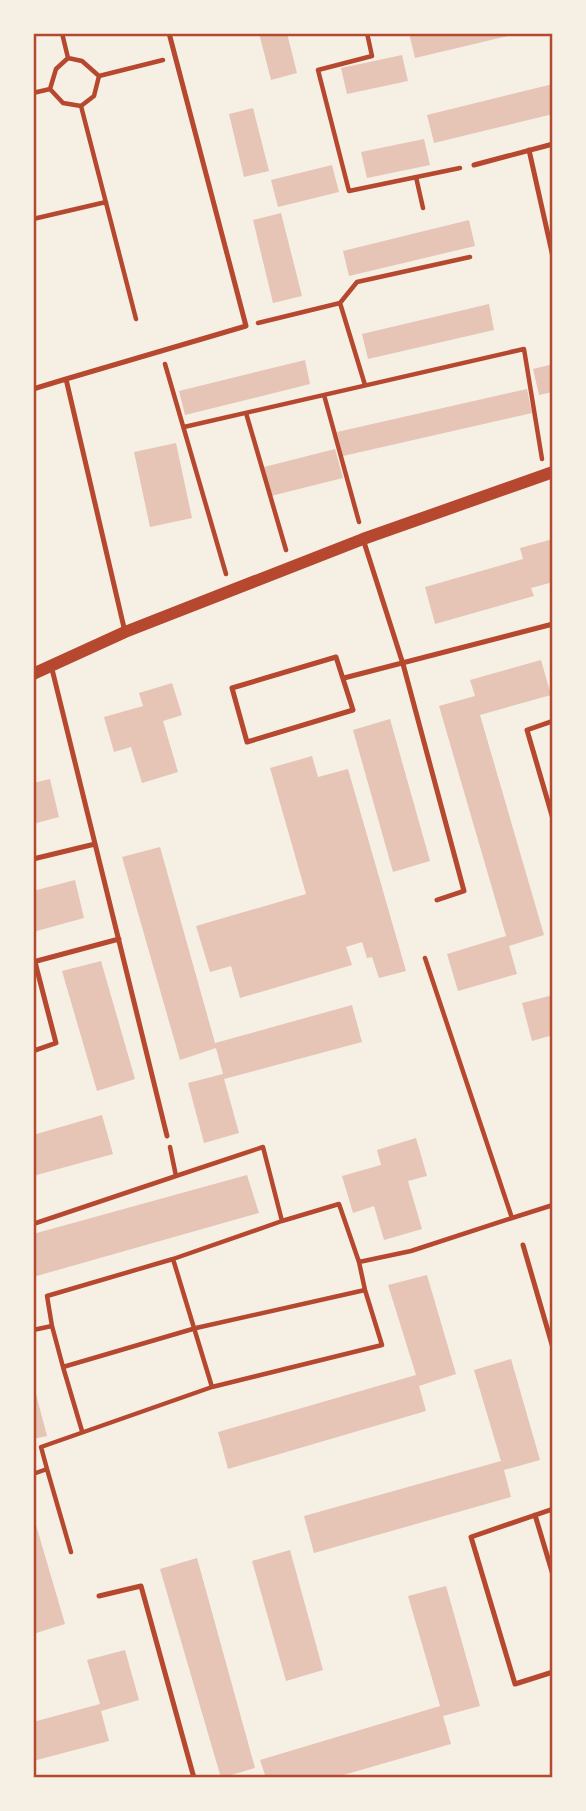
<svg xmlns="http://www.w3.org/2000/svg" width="586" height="1811" font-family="'Exo 2',sans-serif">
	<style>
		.building { fill: #e6c5b7 }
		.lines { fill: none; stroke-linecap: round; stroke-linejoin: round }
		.path { stroke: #b5482f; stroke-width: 4.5 }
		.service { stroke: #b5482f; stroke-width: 5 }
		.tertiary { stroke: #b5482f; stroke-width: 12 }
		.neatline { fill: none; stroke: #b5482f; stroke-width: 2.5 }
	</style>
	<rect width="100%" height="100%" fill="#f6efe4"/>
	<path class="building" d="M 259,33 L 287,33 L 297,73 L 271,80 Z
		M 409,33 L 515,33 L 516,34 L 415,58 Z
		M 402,55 L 408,81 L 347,94 L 341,68 Z
		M 553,84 L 553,114 L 434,143 L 427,115 Z
		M 253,108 L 269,171 L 244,177 L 229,114 Z
		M 424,139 L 430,165 L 367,178 L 361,152 Z
		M 332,165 L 339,192 L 278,207 L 271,180 Z
		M 281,213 L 302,296 L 273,303 L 253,220 Z
		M 469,220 L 475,246 L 349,276 L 343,251 Z
		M 489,304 L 494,330 L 368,359 L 362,334 Z
		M 305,360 L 310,384 L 185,415 L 179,391 Z
		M 553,364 L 553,392 L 539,395 L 533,369 Z
		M 527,389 L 532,413 L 343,456 L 337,432 Z
		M 176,443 L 192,518 L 150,527 L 134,452 Z
		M 335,449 L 343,478 L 271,496 L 264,467 Z
		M 553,539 L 553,582 L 531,588 L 534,596 L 435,624 L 425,587 L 523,559 L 520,548 Z
		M 541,660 L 551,695 L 480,715 L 544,935 L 509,946 L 517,974 L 458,991 L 447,954 L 506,936 L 439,706 L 475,696 L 470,680 Z
		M 172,683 L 182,715 L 163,721 L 178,772 L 142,783 L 131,747 L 114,752 L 104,717 L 143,706 L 139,693 Z
		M 390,719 L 430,861 L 393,872 L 353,730 Z
		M 312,756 L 318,777 L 348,769 L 406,971 L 379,978 L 372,957 L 367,958 L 362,942 L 346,947 L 352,965 L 240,998 L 231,966 L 210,972 L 196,926 L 306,894 L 270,768 Z
		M 50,779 L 59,817 L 33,824 L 33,783 Z
		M 160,847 L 215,1043 L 352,1005 L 362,1042 L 224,1079 L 239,1133 L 204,1143 L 188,1083 L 223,1074 L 216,1048 L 180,1060 L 122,857 Z
		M 75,880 L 84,918 L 33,932 L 33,891 Z
		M 101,961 L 135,1079 L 97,1091 L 62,971 Z
		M 553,995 L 553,1035 L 532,1041 L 522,1003 Z
		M 102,1115 L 113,1154 L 33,1176 L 33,1135 Z
		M 416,1138 L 427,1176 L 408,1181 L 422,1229 L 384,1240 L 374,1206 L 353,1213 L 342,1176 L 381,1165 L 377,1150 Z
		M 247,1175 L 259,1213 L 33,1277 L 33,1234 Z
		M 427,1275 L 456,1374 L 419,1386 L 426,1411 L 228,1469 L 218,1432 L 416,1375 L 388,1285 Z
		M 511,1359 L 540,1460 L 504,1470 L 511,1497 L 314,1553 L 304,1516 L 501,1461 L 474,1370 Z
		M 36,1394 L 47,1436 L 33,1439 L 33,1395 Z
		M 36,1525 L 65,1624 L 33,1634 L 33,1526 Z
		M 290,1550 L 323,1670 L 286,1681 L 252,1561 Z
		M 197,1558 L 255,1768 L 221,1778 L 160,1569 Z
		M 446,1586 L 480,1706 L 443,1716 L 451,1744 L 333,1778 L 266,1778 L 260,1760 L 440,1706 L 408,1596 Z
		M 125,1650 L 139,1700 L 101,1711 L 109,1741 L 33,1761 L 33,1722 L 100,1704 L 87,1660 Z"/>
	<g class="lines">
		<path class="path" d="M 62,33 L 68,58
			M 367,33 L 372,56 L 318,70 L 349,191 L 460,168
			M 99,76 L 163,60
			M 50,89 L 56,69 L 68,58 L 82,61 L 99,76 L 94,96 L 81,106
			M 33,93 L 50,89 L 63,103 L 81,106 L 136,319
			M 416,177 L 423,208
			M 33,219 L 106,202
			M 340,303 L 357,282 L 470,257
			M 258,323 L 340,303 L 365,385
			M 165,364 L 226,574
			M 324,395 L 359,522
			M 246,413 L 286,550
			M 184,427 L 524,349 L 542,459
			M 512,1218 L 553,1205
			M 282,1221 L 339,1204 L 359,1262
			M 33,1224 L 176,1176 L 170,1147
			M 52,1326 L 47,1296 L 173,1259
			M 33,1330 L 52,1326 L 63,1367 L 196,1328 L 365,1290 L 359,1262 L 411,1251 L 512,1218 L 425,958
			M 63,1367 L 82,1431
			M 212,1387 L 382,1345 L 365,1290
			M 47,1469 L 71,1552
			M 33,1474 L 47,1469 L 41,1447 L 212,1387 L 173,1259 L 282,1221 L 263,1147 L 176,1176"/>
		<path class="service" d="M 529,150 L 553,257
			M 474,165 L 553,144
			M 33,389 L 66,379
			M 363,539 L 403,664 L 464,891 L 437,900
			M 125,632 L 66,379 L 246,326 L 169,33
			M 336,657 L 353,710 L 247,742 L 232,688 Z
			M 51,665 L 167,1136
			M 344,678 L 553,624
			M 553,721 L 527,730 L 553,819
			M 33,859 L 95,844
			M 33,962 L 119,939
			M 33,1051 L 56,1043 L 35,962
			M 523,1245 L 553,1348
			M 553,1509 L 471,1537 L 515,1684 L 553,1672
			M 535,1515 L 553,1575
			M 99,1596 L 141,1586 L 194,1778"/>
		<path class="tertiary" d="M 33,674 L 125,632 L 363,539 L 553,472"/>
	</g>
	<rect width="586" height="1811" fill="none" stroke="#f6efe4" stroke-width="70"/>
	<rect x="35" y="35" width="516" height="1741" class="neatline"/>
</svg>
